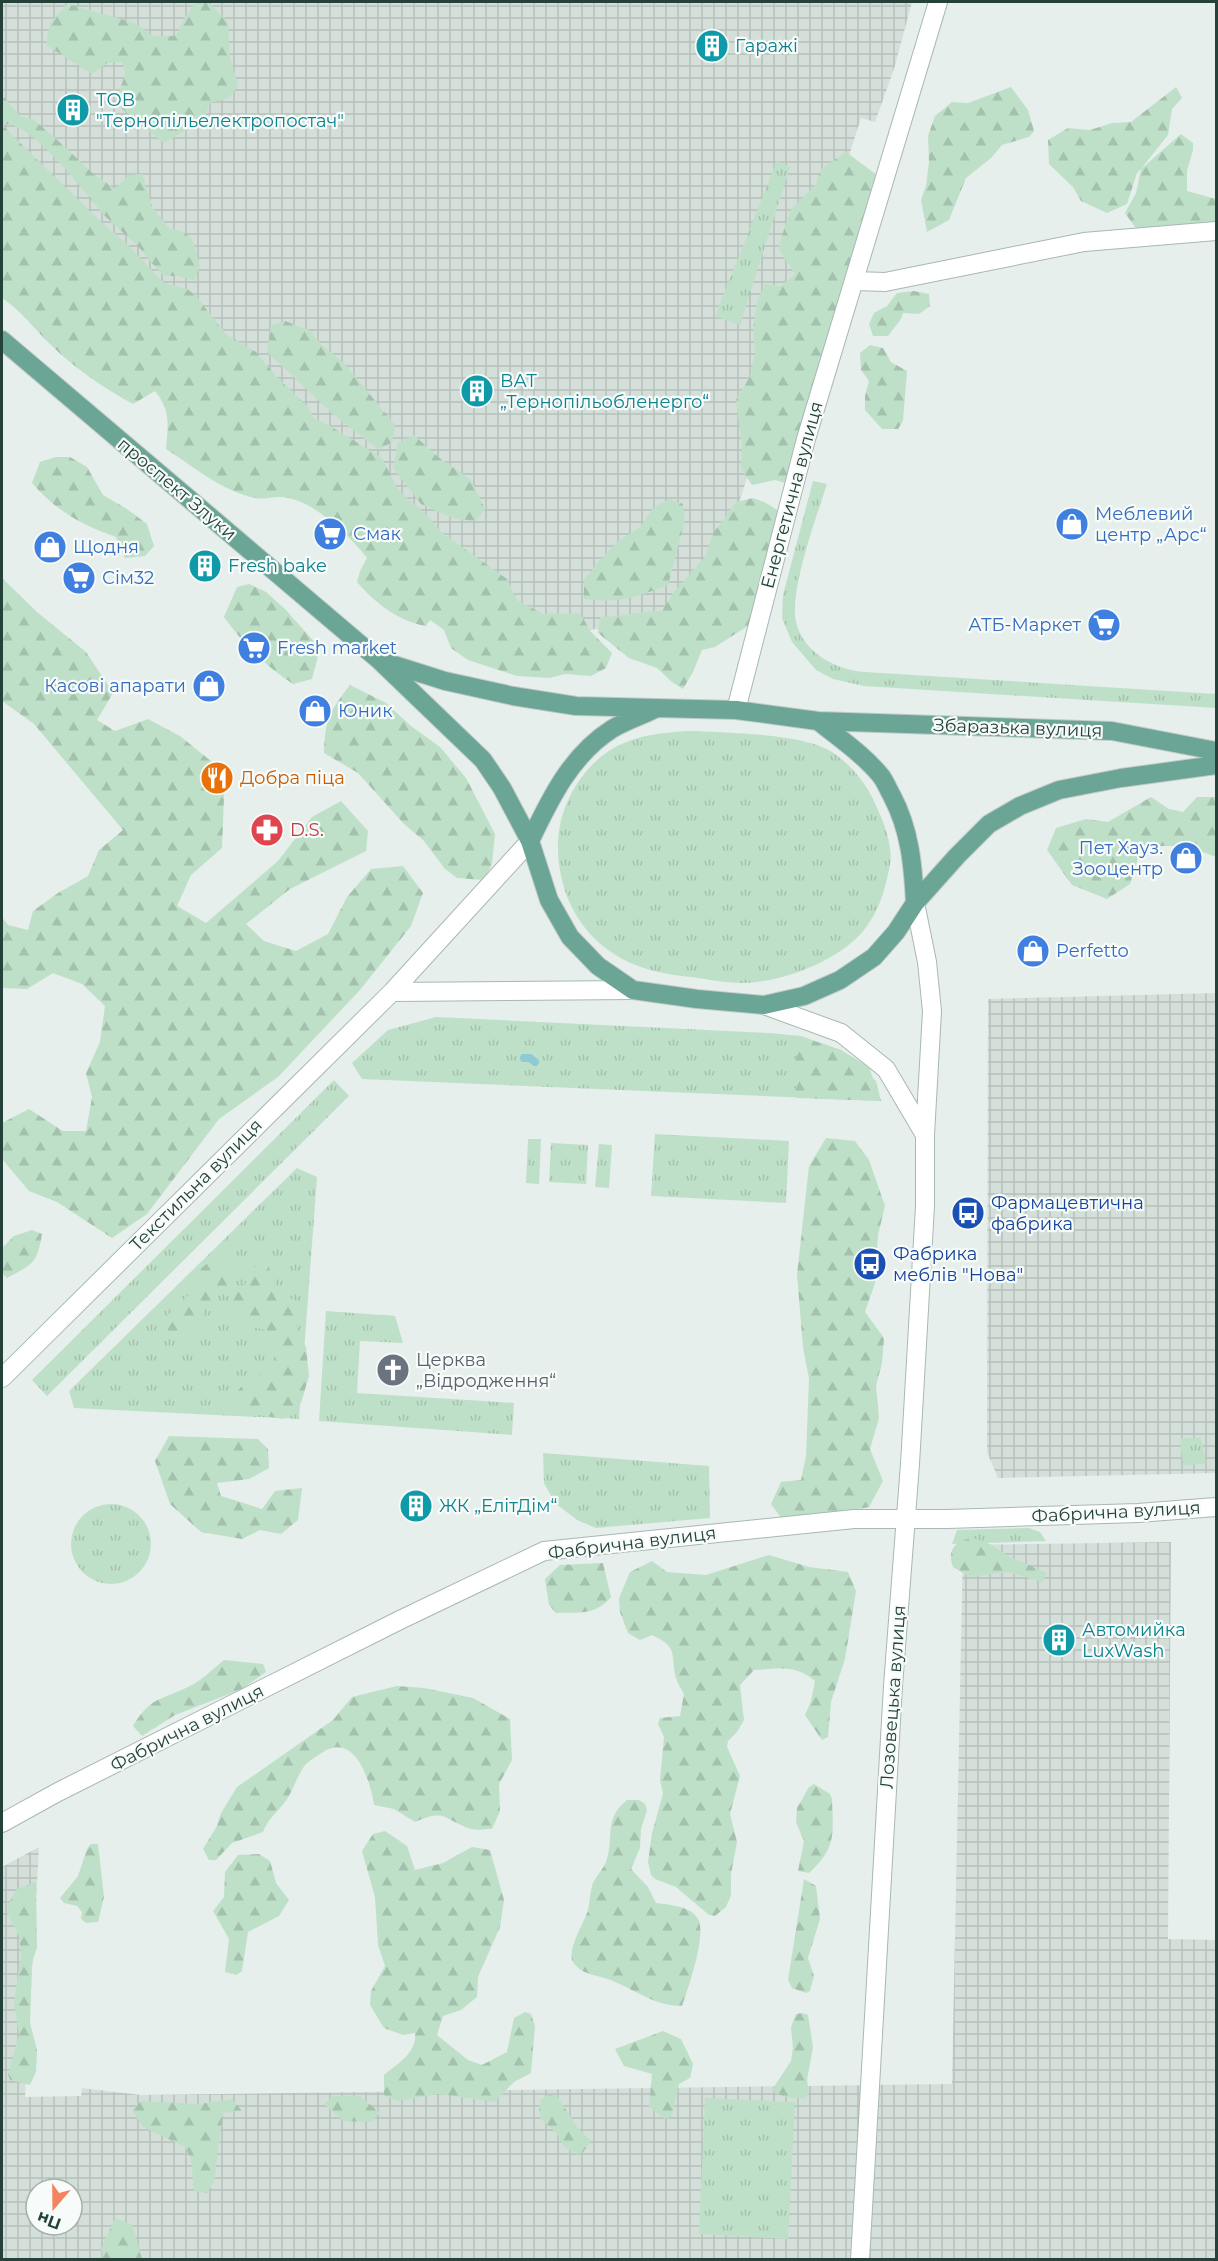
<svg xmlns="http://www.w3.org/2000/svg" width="1218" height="2261" font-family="Montserrat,sans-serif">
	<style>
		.industrial { fill: url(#industrial-grid); fill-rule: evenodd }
		.grass { fill: url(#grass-tufts) }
		.forest { fill: url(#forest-firs) }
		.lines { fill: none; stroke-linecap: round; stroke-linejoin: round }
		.stream { stroke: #8ec9d4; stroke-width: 8 }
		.minor-casing { stroke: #a8b8b2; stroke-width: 20 }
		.major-casing { stroke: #c2cac8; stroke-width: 20 }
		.minor { stroke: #fff; stroke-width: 18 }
		.major { stroke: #6aa596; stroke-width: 18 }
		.labels { text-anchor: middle; stroke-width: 4.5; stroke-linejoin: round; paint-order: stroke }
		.culture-label { font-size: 18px; fill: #0d838f; stroke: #f7fbf9; text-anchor: start }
		.street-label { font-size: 18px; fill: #24423a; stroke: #f7fbf9 }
		.shop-label { font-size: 18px; fill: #366cbe; stroke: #f7fbf9; text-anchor: start }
		.food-label { font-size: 18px; fill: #c56008; stroke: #f7fbf9; text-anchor: start }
		.health-label { font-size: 18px; fill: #be3a42; stroke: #f7fbf9; text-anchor: start }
		.transit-label { font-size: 18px; fill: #164399; stroke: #f7fbf9; text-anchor: start }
		.worship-label { font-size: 18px; fill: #5b616d; stroke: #f7fbf9; text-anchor: start }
	</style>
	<defs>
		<pattern id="industrial-grid" width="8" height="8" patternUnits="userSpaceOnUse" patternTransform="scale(1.5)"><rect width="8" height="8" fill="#d4dfda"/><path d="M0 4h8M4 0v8" fill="none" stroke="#b6c1bc"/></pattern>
		<pattern id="grass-tufts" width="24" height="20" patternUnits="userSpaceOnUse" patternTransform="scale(1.5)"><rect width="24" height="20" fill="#bfe0c8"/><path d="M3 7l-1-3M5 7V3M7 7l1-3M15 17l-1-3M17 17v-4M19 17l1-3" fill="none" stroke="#a4c1ad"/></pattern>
		<pattern id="forest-firs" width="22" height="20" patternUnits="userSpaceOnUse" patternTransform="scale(1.5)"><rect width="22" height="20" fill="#bfe0c8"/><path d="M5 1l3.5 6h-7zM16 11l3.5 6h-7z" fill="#a4c1ad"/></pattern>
	</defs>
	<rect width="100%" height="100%" fill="#e6efeb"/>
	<path class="industrial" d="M 2,2 L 912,2 L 894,69 L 875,122 L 861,118 L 702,620 L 550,633 L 2,147 Z
		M 1216,993 L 1216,1473 L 998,1478 L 987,1452 L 988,999 Z
		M 1171,1542 L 1168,1939 L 1216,1940 L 1216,2259 L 2,2260 L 2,1867 L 39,1847 L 25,2097 L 81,2096 L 82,2088 L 141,2095 L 952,2084 L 963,1545 ZM 36,2189 L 72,2189 L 72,2225 L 36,2225 Z"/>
	<path class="grass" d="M 777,161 L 790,167 L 740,325 L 715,316 Z
		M 813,481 L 827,484 C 816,518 793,581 795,615 C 798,650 834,670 865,672 L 1216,694 L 1216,708 L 864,686 L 833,679 L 816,670 L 792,642 L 782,618 L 783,595 Z
		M 692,731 C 727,733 803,733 832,752 C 854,767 868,786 878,810 C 885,825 893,848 890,865 C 885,889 881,906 867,926 C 843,960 782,983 742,983 C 725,983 707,979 690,977 C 662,974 637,969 614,954 C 582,933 564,902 559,864 C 556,839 559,819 570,796 C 598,743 637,733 692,731 Z
		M 436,1017 L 769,1033 L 801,1036 L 841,1050 L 876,1081 L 881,1101 L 362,1079 L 352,1063 L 388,1030 Z
		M 334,1080 L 349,1096 L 47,1396 L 32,1380 Z
		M 655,1134 L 789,1141 L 786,1203 L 651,1196 Z
		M 528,1139 L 541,1139 L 539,1184 L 526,1183 Z
		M 551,1143 L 588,1145 L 586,1184 L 549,1182 Z
		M 599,1144 L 612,1145 L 609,1188 L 595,1187 Z
		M 297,1168 L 317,1177 L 299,1419 L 74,1408 L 69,1391 Z
		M 326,1311 L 395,1316 L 403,1343 L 360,1341 L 357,1393 L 514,1403 L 512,1435 L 319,1421 Z
		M 1180,1438 L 1201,1438 L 1206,1463 L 1183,1466 Z
		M 543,1453 L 709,1466 L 710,1518 L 596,1528 L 577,1520 L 555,1503 L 544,1483 Z
		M71 1544a40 40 0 1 1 80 0a40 40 0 1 1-80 0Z
		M 1029,1528 L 1040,1532 L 1046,1541 L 952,1544 L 957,1530 Z
		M 705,2098 L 795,2102 L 788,2239 L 699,2234 Z"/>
	<path class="forest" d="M 196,2 L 208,2 L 228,22 L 230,56 L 238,86 L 229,98 L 210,103 L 204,120 L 164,143 L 121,108 L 120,90 L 125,74 L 122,62 L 107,63 L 92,74 L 46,45 L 50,23 L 67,4 L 135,23 L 153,36 L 176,36 L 185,17 Z
		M 1011,87 L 1028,110 L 1034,131 L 1029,137 L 1002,145 L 991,158 L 966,178 L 949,220 L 927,232 L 921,200 L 926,186 L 929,162 L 928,136 L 935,116 L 952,102 L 968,103 Z
		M 1176,87 L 1182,98 L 1172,109 L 1168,135 L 1141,169 L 1181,134 L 1193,143 L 1193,150 L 1187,171 L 1187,191 L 1216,199 L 1216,227 L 1137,230 L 1125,213 L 1136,193 L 1141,169 L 1137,173 L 1127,204 L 1107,213 L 1081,201 L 1073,187 L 1049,164 L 1048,140 L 1068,128 L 1090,130 L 1112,123 L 1131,122 Z
		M 2,95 L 20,116 L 33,119 L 64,146 L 91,172 L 115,189 L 128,175 L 142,174 L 153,208 L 169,228 L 185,232 L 193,241 L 200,266 L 194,281 L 178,276 L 164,276 C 153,266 144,252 133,241 C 124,233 115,226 106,217 C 87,196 31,119 2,124 Z
		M 2,125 L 98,219 L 127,244 L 164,283 L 187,289 L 195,295 L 226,334 L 256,352 L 275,375 L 308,407 L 314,418 L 327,424 L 382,458 L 398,490 L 427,515 L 440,531 L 507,579 L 517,600 L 543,614 L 580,613 L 591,632 L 612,653 L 606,668 L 591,676 L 565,674 L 549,678 L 517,676 L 468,660 L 451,648 L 444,630 L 430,620 L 426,626 C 398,621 375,603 357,582 L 360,571 L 367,558 C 350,536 316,503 288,498 C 277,495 266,500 255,498 C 222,491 194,467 166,449 C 168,425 171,411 155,391 L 133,404 C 105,389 76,369 53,347 C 36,331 22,311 2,298 Z
		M 846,152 L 885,181 L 799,487 L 775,480 L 752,485 L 741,469 L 742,446 L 736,400 L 750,376 L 755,354 L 753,329 L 757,302 L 765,284 L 781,286 L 795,274 L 778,248 L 790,211 L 816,184 L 821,169 Z
		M 914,291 L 929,294 L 930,306 L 919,314 L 903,313 L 901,319 L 888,336 L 873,336 L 869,324 L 874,313 L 887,306 L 897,293 Z
		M 285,321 L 309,330 L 322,345 L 345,364 L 395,425 L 392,442 L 379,450 L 334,415 L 267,352 L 271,325 Z
		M 870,345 L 883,348 L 891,362 L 907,371 L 903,421 L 898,429 L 882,429 L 865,410 L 865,396 L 869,381 L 861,370 L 860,353 Z
		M 414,435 L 437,456 L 471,480 L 485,509 L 475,521 L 452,518 L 421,504 L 393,468 L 398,443 Z
		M 56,457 L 70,457 L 87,467 L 103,495 L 127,509 L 147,524 L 154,546 L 145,556 L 125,558 L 116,537 C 82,525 56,511 32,483 L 40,462 Z
		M 753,498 L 764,502 L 781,512 L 772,571 L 756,593 L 754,622 L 715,647 L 702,650 L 693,672 L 683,689 L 672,682 L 657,668 L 629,658 L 598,633 L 600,617 C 622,617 641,610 662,611 L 673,593 L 705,557 L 714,532 L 736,502 Z
		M 669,499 L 683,504 L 685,520 L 668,585 C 636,597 619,604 584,599 L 584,580 L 598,562 L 617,542 L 640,527 L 653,508 Z
		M 2,578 L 37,612 L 86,652 L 113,693 L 97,720 L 115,731 L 148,719 L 180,736 L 217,766 L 224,796 L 222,848 L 191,875 L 177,906 L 206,923 L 278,861 L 312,817 L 341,801 L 368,831 L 366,851 L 290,889 L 246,924 L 264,941 L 296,951 L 328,934 L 347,897 L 371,869 L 403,866 L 423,893 L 411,926 L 360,990 L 278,1077 L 219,1119 L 147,1214 L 112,1238 L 57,1202 L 29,1191 L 2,1159 L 2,1123 L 29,1109 L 63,1131 L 86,1131 L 92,1097 L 86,1073 L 100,1042 L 105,1006 L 82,984 L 53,973 L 27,989 L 2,988 L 2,917 L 8,925 L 28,930 L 33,911 L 58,893 L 88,876 L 99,850 L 123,830 L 34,724 L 2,701 Z
		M 249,584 L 266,592 L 285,609 L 317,645 L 318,656 L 312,679 L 293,684 C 265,665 243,644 224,617 L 237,587 Z
		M 350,685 L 386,703 L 411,726 L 440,747 L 466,778 L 495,834 L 492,864 L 484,880 L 457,878 L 445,869 L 424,841 L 404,824 L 358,773 L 324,753 C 325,720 329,712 350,685 Z
		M 1151,797 L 1169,809 L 1183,812 L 1197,797 L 1215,797 L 1216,798 L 1216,857 L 1187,846 L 1142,846 L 1130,884 L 1107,899 L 1072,885 L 1047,850 L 1056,828 L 1086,819 L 1108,822 Z
		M 796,1035 L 841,1050 L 869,1067 L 881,1101 L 797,1098 Z
		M 826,1138 L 855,1141 L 869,1160 L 885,1206 L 878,1235 L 875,1283 L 865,1312 L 884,1338 L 882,1363 L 876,1386 L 879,1418 L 870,1449 L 883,1481 L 869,1507 L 785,1523 L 771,1504 L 781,1482 L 801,1480 L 806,1456 L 809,1379 L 803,1347 L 797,1275 L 809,1166 Z
		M 32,1230 L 42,1234 C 37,1264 33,1264 7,1278 L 2,1273 L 2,1248 L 14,1236 Z
		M 222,1257 L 231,1262 L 229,1287 L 208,1302 L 195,1334 L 178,1335 L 164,1329 L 168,1315 L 194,1290 L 200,1269 L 213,1259 Z
		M 267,1259 L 271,1275 L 279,1294 L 295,1300 L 296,1329 L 306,1347 L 309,1376 L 301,1403 L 283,1419 L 243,1412 L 230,1399 L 241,1387 L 273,1366 L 275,1348 L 267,1330 L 246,1326 L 228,1314 L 239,1287 L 244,1286 L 253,1268 Z
		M 169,1436 L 258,1439 L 268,1449 L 269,1468 L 249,1479 L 217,1483 L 221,1496 L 262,1509 L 275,1491 L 302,1488 L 298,1520 L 281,1534 L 260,1530 L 242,1539 L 201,1532 L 170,1504 L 155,1461 Z
		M 973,1538 L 990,1544 L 1008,1556 L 1047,1573 L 1042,1582 L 1008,1572 L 970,1577 L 953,1567 C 946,1549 957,1540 973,1538 Z
		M 769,1555 L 809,1567 L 848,1572 L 856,1591 L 845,1659 L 831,1702 L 828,1737 L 822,1740 L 805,1715 L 811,1701 L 815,1681 C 795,1664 778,1669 754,1670 L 740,1685 L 744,1720 L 737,1732 L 728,1741 L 727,1747 L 740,1776 L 730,1814 L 737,1842 L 731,1874 L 731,1895 L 726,1907 L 715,1916 L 709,1915 L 676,1887 L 655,1879 L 651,1875 L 648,1862 L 652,1833 L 663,1794 L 660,1780 L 664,1737 L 658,1724 L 660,1718 L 680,1716 L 684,1694 C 682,1690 679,1686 677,1681 C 669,1657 681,1648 652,1635 L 640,1640 L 628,1633 L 620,1612 L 619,1598 L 630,1572 L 652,1561 L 667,1572 L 706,1575 Z
		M 603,1563 L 611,1597 C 595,1616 579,1612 556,1613 L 549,1605 L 545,1579 L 560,1565 Z
		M 224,1660 L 263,1664 L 266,1672 L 242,1689 L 175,1715 L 142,1736 L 133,1726 C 151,1696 162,1700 190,1686 C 202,1680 213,1669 224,1660 Z
		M 397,1686 L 424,1688 L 473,1698 L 510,1719 L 512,1760 L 499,1784 L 500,1811 L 492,1829 C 485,1829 475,1831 468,1828 C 442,1818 445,1809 415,1822 L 394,1809 L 374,1805 C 370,1779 354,1729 320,1754 C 315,1757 309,1761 305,1765 C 297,1776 293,1791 285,1802 C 276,1814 270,1816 263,1832 L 232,1843 L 216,1860 L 209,1860 L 203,1849 L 217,1826 L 221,1813 L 237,1787 L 333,1720 L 352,1697 Z
		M 814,1784 L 830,1794 L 832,1799 C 833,1834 837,1847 809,1873 L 798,1871 L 804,1841 L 796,1822 L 797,1808 L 809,1787 Z
		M 627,1800 L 639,1800 L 645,1804 L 647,1810 L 641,1829 L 640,1848 L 631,1869 L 648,1887 L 656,1903 C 670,1905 691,1906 698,1919 C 707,1934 688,1989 682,2006 C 655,2006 637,1991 613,1981 C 600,1975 582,1976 573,1962 C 566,1951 585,1921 588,1910 C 590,1901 590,1891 593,1883 C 597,1875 605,1867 607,1859 C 614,1834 604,1819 627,1800 Z
		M 385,1831 L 407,1846 L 415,1870 L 443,1863 L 472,1847 L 490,1850 L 504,1900 L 500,1927 L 478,1977 L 477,1997 L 461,2010 L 443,2016 L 437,2035 L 468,2060 L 482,2065 L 507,2052 L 514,2018 L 525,2012 L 531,2014 L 535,2026 L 531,2073 L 514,2082 L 495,2102 L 438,2094 L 398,2101 L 384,2095 L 384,2075 C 397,2064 417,2053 415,2033 L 403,2035 L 384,2028 L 370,2005 L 371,1991 L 385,1966 L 378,1945 L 375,1897 L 362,1851 L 373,1834 Z
		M 91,1844 L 98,1844 L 104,1897 L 98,1922 L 86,1923 L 81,1919 L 82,1912 L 77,1906 L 64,1903 L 60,1898 L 78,1876 L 87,1849 Z
		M 259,1854 L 270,1861 L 276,1883 L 289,1900 L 279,1916 L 248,1932 L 242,1971 L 237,1975 L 225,1972 L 229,1939 L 213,1911 L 224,1897 L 225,1872 L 238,1855 Z
		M 804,1879 L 816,1886 L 820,1919 L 808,1958 L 814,1976 L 810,1991 L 806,1993 L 792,1988 L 788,1980 Z
		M 36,1882 L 37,1948 L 32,1962 L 30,2023 L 37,2050 L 36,2072 L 30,2085 L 10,2080 L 8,2074 L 19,2035 L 14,2002 L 21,1955 L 19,1936 L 7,1913 L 7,1906 L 17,1889 Z
		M 802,2013 L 808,2015 L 813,2047 L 807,2080 L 809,2093 L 805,2098 C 794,2100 781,2097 772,2090 L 791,2061 L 793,2048 L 791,2027 L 796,2014 Z
		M 663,2031 L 681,2039 L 693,2064 L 690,2078 L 679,2084 L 672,2116 L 665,2119 L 649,2107 L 652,2074 L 624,2066 L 615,2049 Z
		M 549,2095 L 557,2096 L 577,2127 L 591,2141 L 583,2152 L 577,2154 L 564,2147 L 557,2134 L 541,2119 L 539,2110 L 541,2099 Z
		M 333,2096 L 360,2096 L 380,2113 L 371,2122 L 344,2121 L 324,2104 Z
		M 232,2099 L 242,2111 L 223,2113 L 214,2182 L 207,2193 L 194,2191 L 191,2159 L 185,2147 L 143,2127 L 132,2110 L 141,2101 L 199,2104 Z
		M 115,2218 L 132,2225 L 142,2259 L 103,2259 L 101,2249 Z"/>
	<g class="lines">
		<path class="stream" d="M 524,1058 L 530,1058 L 535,1062"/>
		<g class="minor-casing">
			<path id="minor" d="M 854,281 L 885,282 L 1084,242 L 1216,231
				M 736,710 L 806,439 L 938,2
				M 392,992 L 633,990
				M 764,1005 L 841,1033 L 886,1069 L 925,1135
				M 2,1378 L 392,992 L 530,841
				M 2,1823 L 58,1792 L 400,1620 L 544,1551 L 854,1519 L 947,1519 L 1138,1513 L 1216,1507
				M 860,2260 L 893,1686 L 910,1464 L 925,1206 L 925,1135 L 932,1011 L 927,962 L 915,903"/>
		</g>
		<g class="major-casing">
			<path id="major" d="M 2,340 L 380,661 L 483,760 L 502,788 L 530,841 L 549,900 L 570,937 L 598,966 L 633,990 L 697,999 L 764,1005 L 804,996 L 840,980 L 874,957 L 896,932 L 915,903 L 957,856 L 989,824 L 1020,806 L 1059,790 L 1121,778 L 1216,765
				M 385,662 L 445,681 L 513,696 L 576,706 L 736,710 L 818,721 L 1112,731 L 1216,751
				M 818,721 C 839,738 864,755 881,776 C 885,781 888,789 892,796 C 910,830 913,865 915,903
				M 530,841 C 550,799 571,755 612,729 C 625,721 641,716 655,709"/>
		</g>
		<use href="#minor" class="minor"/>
		<use href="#major" class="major"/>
	</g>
	<defs>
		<g id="building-disc" transform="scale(1.725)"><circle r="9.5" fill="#0f9aa8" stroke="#f7fbf9"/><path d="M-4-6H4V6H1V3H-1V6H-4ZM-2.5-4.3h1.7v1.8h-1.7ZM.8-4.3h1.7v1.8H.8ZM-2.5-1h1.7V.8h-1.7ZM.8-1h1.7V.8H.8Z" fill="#fff"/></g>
		<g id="shop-disc" transform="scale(1.725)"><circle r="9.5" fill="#3f7fe0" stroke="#f7fbf9"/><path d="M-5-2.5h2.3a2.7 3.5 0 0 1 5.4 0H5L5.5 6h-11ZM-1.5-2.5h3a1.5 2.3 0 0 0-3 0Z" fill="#fff"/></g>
		<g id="supermarket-disc" transform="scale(1.725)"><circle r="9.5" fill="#3f7fe0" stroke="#f7fbf9"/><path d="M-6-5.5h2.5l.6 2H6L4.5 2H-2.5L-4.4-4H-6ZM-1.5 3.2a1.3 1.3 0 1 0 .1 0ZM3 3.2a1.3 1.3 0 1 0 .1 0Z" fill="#fff"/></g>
		<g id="restaurant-disc" transform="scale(1.725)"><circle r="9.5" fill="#e8710a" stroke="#f7fbf9"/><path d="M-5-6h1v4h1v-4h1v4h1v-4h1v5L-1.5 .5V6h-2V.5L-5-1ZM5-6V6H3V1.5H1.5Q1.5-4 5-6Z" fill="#fff"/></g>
		<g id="pharmacy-disc" transform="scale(1.725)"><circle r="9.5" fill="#e0444e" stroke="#f7fbf9"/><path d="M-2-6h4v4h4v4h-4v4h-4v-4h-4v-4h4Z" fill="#fff"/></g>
		<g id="bus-disc" transform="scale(1.725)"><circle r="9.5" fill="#1a4fb4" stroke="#f7fbf9"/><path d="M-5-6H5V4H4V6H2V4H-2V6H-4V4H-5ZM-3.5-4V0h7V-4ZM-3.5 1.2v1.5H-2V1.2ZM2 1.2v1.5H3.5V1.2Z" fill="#fff"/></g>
		<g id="church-disc" transform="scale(1.725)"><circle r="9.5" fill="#6b7280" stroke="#f7fbf9"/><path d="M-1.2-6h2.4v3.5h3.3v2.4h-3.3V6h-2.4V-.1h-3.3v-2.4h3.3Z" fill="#fff"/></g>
	</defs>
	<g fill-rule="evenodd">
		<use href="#building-disc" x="712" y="46"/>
		<use href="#building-disc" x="73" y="110"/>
		<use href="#building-disc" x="477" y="391"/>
		<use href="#shop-disc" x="1072" y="524"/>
		<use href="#supermarket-disc" x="330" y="534"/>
		<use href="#shop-disc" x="50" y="547"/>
		<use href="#building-disc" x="205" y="566"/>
		<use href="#supermarket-disc" x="79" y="578"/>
		<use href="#supermarket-disc" x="1104" y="625"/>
		<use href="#supermarket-disc" x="254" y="648"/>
		<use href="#shop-disc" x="209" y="686"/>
		<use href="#shop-disc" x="315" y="711"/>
		<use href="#restaurant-disc" x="217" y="778"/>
		<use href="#pharmacy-disc" x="267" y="830"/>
		<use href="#shop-disc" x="1186" y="858"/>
		<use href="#shop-disc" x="1033" y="951"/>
		<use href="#bus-disc" x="968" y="1213"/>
		<use href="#bus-disc" x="870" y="1264"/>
		<use href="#church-disc" x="393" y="1370"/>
		<use href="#building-disc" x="416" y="1506"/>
		<use href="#building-disc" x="1059" y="1640"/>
	</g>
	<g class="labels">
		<g class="culture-label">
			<text x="735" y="52">Гаражі</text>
			<text x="96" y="106">ТОВ<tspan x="96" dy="21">"Тернопільелектропостач"</tspan></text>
			<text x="500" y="387">ВАТ<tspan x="500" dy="21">„Тернопільобленерго“</tspan></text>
			<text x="228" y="572">Fresh bake</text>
			<text x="439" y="1512">ЖК „ЕлітДім“</text>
			<text x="1082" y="1636">Автомийка<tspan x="1082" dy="21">LuxWash</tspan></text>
		</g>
		<g class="street-label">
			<text transform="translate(177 489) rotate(40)" y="6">проспект Злуки</text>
			<text transform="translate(792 495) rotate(-75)" y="6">Енергетична вулиця</text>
			<text transform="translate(1018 728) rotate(2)" y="6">Збаразька вулиця</text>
			<text transform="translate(196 1185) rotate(-45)" y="6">Текстильна вулиця</text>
			<text transform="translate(1116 1512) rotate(-3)" y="6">Фабрична вулиця</text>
			<text transform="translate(632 1543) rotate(-7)" y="6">Фабрична вулиця</text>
			<text transform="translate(893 1697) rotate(-86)" y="6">Лозовецька вулиця</text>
			<text transform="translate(187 1728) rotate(-27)" y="6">Фабрична вулиця</text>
		</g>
		<g class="shop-label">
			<text x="1095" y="520">Меблевий<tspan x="1095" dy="21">центр „Арс“</tspan></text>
			<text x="353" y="540">Смак</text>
			<text x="73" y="553">Щодня</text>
			<text x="102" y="584">Сім32</text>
			<text x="1081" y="631" text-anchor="end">АТБ-Маркет</text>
			<text x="277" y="654">Fresh market</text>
			<text x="186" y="692" text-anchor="end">Касові апарати</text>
			<text x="338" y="717">Юник</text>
			<text x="1163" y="854" text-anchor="end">Пет Хауз.<tspan x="1163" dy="21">Зооцентр</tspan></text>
			<text x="1056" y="957">Perfetto</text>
		</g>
		<g class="food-label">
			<text x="240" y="784">Добра піца</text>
		</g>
		<g class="health-label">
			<text x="290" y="836">D.S.</text>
		</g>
		<g class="transit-label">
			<text x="991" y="1209">Фармацевтична<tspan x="991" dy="21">фабрика</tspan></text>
			<text x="893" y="1260">Фабрика<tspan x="893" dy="21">меблів "Нова"</tspan></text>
		</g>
		<g class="worship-label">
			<text x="416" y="1366">Церква<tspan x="416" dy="21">„Відродження“</tspan></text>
		</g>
	</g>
	<rect width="1218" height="2261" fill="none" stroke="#24423a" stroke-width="6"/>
	<g transform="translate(54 2207) rotate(200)"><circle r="28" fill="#f7fbf9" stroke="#a3b1ad" stroke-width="1.5"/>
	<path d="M0-4.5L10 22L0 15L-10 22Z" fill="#f4845f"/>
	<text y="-9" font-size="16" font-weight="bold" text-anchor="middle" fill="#24423a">Пн</text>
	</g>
</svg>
